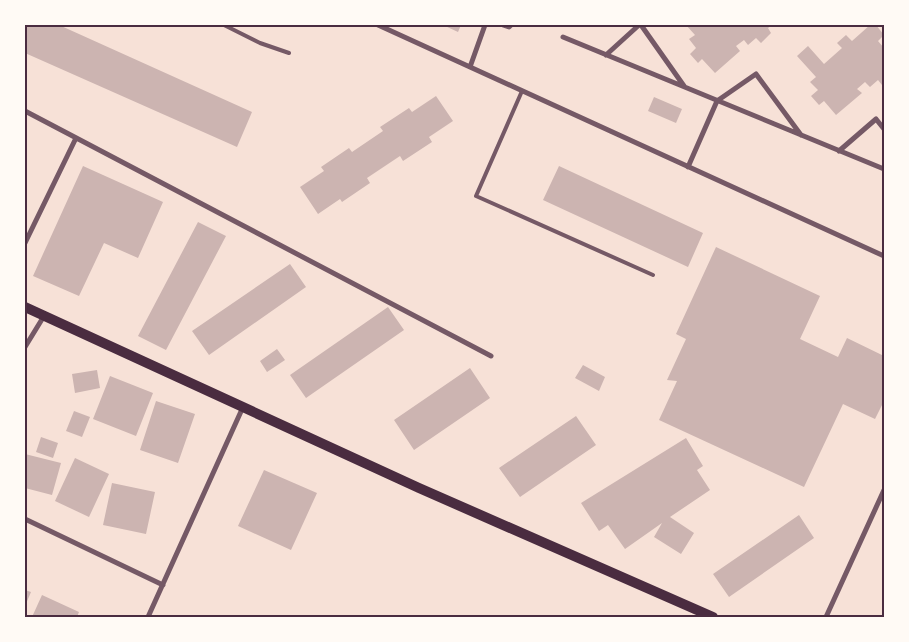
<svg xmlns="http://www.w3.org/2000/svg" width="909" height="642" font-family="Ubuntu,sans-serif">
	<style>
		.building { fill: #ccb4b1 }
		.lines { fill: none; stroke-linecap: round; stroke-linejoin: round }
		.service { stroke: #755966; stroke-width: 4 }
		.minor { stroke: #755966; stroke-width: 5 }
		.secondary { stroke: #4a2c40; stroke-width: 10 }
		.neatline { fill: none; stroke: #4a2c40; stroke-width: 2 }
	</style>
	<rect width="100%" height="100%" fill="#f7e1d7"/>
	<path class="building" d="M 25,25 L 59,25 L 252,112 L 237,147 L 25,53 Z
		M 443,25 L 461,25 L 458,32 Z
		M 686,25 L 772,25 L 768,28 L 771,33 L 761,43 L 756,38 L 748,45 L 744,40 L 736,46 L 740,51 L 715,73 L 702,59 L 698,63 L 690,54 L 696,48 L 689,39 L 695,35 Z
		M 870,25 L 876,25 L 884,35 L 878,41 L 884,48 L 884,83 L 882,85 L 878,80 L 870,87 L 865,82 L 857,89 L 862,93 L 836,115 L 824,101 L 819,105 L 811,96 L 818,90 L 810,82 L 816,77 L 797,56 L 808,46 L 824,64 L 842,48 L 837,43 L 846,35 L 852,41 Z
		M 436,96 L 453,121 L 429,137 L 432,142 L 403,161 L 400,156 L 367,178 L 370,183 L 342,202 L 340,199 L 318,214 L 300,187 L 324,171 L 321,167 L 349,148 L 352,152 L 383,131 L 380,127 L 409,108 L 412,112 Z
		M 654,97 L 682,109 L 676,123 L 648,111 Z
		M 83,166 L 163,202 L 138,258 L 104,243 L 79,296 L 33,276 Z
		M 559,166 L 703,233 L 688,267 L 543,200 Z
		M 198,222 L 226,236 L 166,350 L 138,336 Z
		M 716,247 L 820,296 L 800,339 L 838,357 L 847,338 L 884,356 L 884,401 L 875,419 L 843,404 L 804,487 L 659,420 L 677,381 L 667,380 L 686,339 L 676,334 Z
		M 290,264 L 306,287 L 209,355 L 192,331 Z
		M 388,307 L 404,330 L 306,398 L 290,375 Z
		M 277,349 L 285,360 L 267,372 L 260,361 Z
		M 583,365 L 605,377 L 599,391 L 575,378 Z
		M 470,368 L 490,398 L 414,450 L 394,420 Z
		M 97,370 L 100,388 L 75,393 L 72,374 Z
		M 110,376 L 153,393 L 136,436 L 93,419 Z
		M 156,401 L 195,414 L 178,463 L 140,450 Z
		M 74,411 L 90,417 L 82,437 L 66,431 Z
		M 576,416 L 596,445 L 520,497 L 499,468 Z
		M 41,437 L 58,443 L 53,458 L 36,452 Z
		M 686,438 L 703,466 L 697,470 L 710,490 L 670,517 L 694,533 L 681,554 L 654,537 L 662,523 L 625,549 L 608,525 L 599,531 L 581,503 Z
		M 25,454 L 61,463 L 52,495 L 25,488 Z
		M 75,458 L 109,474 L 89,517 L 55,501 Z
		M 264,470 L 317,493 L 291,550 L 238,526 Z
		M 112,483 L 155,492 L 146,534 L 103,525 Z
		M 799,515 L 814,538 L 729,597 L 713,574 Z
		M 25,590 L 31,592 L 25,606 Z
		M 42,595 L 79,612 L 77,617 L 32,617 Z"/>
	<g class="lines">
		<path class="service" d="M 224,25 L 260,43 L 289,53
			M 522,91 L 476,196 L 653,275"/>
		<path class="minor" d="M 378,25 L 884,256
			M 503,25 L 509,27 L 511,25
			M 641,25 L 684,86
			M 563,37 L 884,169
			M 606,55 L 639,25
			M 470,67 L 485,25
			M 25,111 L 491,356
			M 839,151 L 876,119 L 884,129
			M 688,167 L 717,101 L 756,74 L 801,135
			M 25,243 L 76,138
			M 25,347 L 44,316
			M 25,519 L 163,585
			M 148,617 L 243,407
			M 826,617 L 884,490"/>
		<path class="secondary" d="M 25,307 L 419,488 L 713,617"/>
	</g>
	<rect width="909" height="642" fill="none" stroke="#fffaf5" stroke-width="52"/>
	<rect x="26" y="26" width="857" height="590" class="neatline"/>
</svg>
